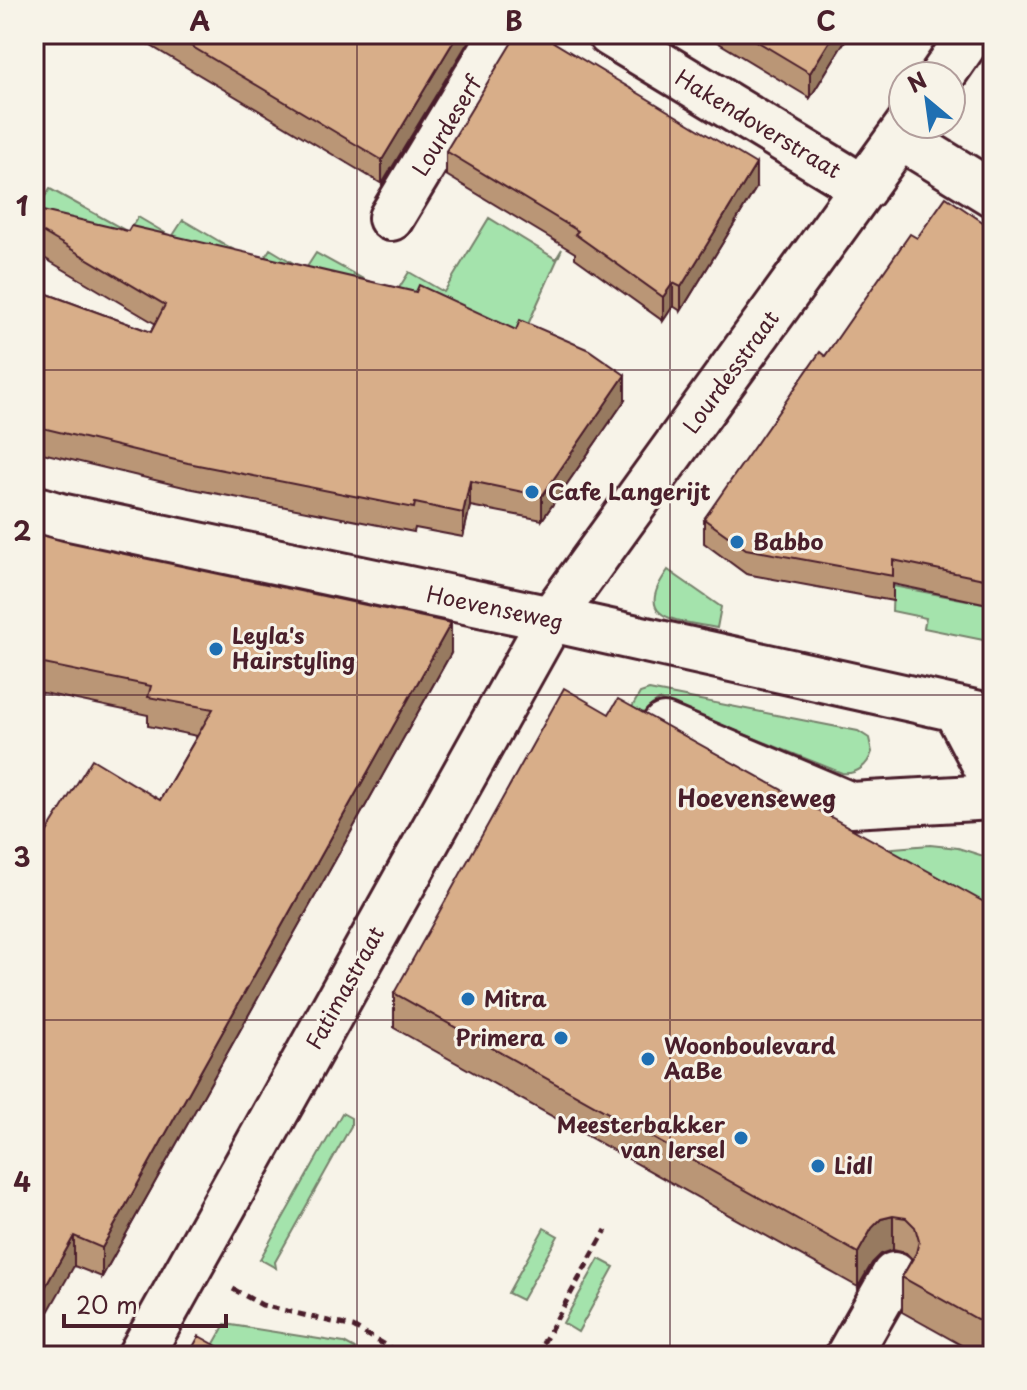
<svg xmlns="http://www.w3.org/2000/svg" width="1027" height="1390" font-family="'Playpen Sans',sans-serif">
	<style>
		.green { fill: #a4e3ac; stroke: #77816c; stroke-width: 2 }
		.lines { fill: none; stroke-linecap: round; stroke-linejoin: round }
		.minor-casing { stroke: #4a1f2b; stroke-width: 50 }
		.path { stroke: #4a1f2b; stroke-width: 5; stroke-dasharray: 8 6; stroke-linecap: butt }
		.minor { stroke: #f7f3e8; stroke-width: 44 }
		.wall { fill: #ba9676; stroke: #4a1f2b; stroke-width: 2 }
		.shaded-wall { fill: #977a60; stroke: #4a1f2b; stroke-width: 2 }
		.building { fill: #d8ae89; stroke: #4a1f2b; stroke-width: 2 }
		.grid { fill: none; stroke: #4a1f2b; stroke-width: 2; stroke-opacity: 0.55 }
		.poi-dot { fill: #1f6fb2; stroke: #f7f3e8; stroke-width: 3 }
		.labels { text-anchor: middle; stroke-width: 6; stroke-linejoin: round; paint-order: stroke }
		.street-label { font-size: 22px; fill: #4a1f2b; stroke: #f7f3e8 }
		.poi-label { font-size: 22px; font-weight: bold; fill: #4a1f2b; stroke: #f7f3e8; text-anchor: start }
		.neighbourhood-label { font-size: 24px; font-weight: bold; fill: #4a1f2b; stroke: #f7f3e8 }
		.neatline { fill: none; stroke: #4a1f2b; stroke-width: 3 }
		.grid-label { font-size: 26px; text-anchor: middle; font-weight: bold; fill: #4a1f2b }
	</style>
	<rect width="100%" height="100%" fill="#f7f3e8"/>
	<filter id="ink" filterUnits="userSpaceOnUse"><feTurbulence type="fractalNoise" baseFrequency=".0125" numOctaves="2"/><feDisplacementMap in="SourceGraphic" scale="16" xChannelSelector="R" yChannelSelector="G"/><feConvolveMatrix kernelMatrix="1 2 1 2 8 2 1 2 1" color-interpolation-filters="sRGB"/></filter>
	<g filter="url(#ink)">
		<path class="green" d="M 50,189 L 128,232 L 138,217 L 172,237 L 183,220 L 260,265 L 270,249 L 305,270 L 316,253 L 394,296 L 409,272 L 444,292 L 489,218 L 556,259 L 562,249 L 521,340 L 34,226 L 34,201 L 40,204 Z
			M 668,570 L 721,607 L 717,628 C 677,620 631,621 668,570 Z
			M 893,586 L 993,605 L 993,642 L 924,628 L 926,618 L 892,611 Z
			M 649,690 L 858,731 L 869,738 L 872,752 C 868,765 857,775 842,773 L 659,700 L 652,705 L 640,726 L 619,730 L 640,693 Z
			M 930,845 L 958,848 L 993,859 L 993,940 L 869,850 Z
			M 342,1113 L 351,1118 L 351,1126 L 275,1262 L 276,1268 L 260,1259 Z
			M 544,1228 L 558,1236 L 522,1300 L 508,1293 Z
			M 599,1259 L 614,1267 L 578,1332 L 563,1323 Z
			M 225,1324 L 344,1343 L 355,1349 L 362,1356 L 207,1356 Z"/>
		<g class="lines">
			<g class="minor-casing">
				<path id="minor" d="M 610,34 L 864,188
					M 942,76 L 971,34
					M 900,137 L 993,194
					M 391,218 L 502,34
					M 34,508 L 60,516 L 551,619 L 993,717
					M 956,710 L 993,780
					M 664,726 L 851,805 L 993,797
					M 140,1356 L 551,619 L 909,124
					M 848,1356 L 894,1275"/>
			</g>
			<path class="path" d="M 233,1289 L 262,1305 L 353,1327 L 404,1356
				M 536,1356 L 606,1230"/>
			<use href="#minor" class="minor"/>
		</g>
		<path class="wall" d="M 131,34 L 473,34 L 382,184 Z
			M 704,34 L 849,34 L 810,98 Z
			M 446,151 L 756,188 L 681,311 L 673,306 L 663,321 L 575,258 L 575,253 L 446,175 Z
			M 34,209 L 625,400 L 542,520 L 470,506 L 463,537 L 415,528 L 414,532 L 188,488 L 34,451 L 34,289 L 151,332 L 156,324 L 34,252 Z
			M 993,229 L 993,605 L 893,584 L 893,601 L 746,574 L 704,543 L 704,519 L 825,356 L 917,238 Z
			M 34,533 L 451,653 L 102,1277 L 74,1266 L 40,843 L 160,800 L 197,736 L 148,726 L 148,715 L 34,691 Z
			M 609,714 L 993,907 L 993,1356 L 981,1356 L 902,1312 L 902,1277 L 912,1259 L 906,1253 L 893,1250 L 881,1254 L 872,1263 L 858,1287 L 394,1028 L 394,993 Z"/>
		<path class="shaded-wall" d="M 458,34 L 473,34 L 382,184 L 382,160 Z
			M 834,34 L 849,34 L 810,98 L 810,73 Z
			M 756,164 L 756,188 L 681,311 L 681,287 Z
			M 673,283 L 673,306 L 663,321 L 663,297 Z
			M 625,375 L 625,400 L 542,520 L 542,496 Z
			M 470,481 L 470,506 L 463,537 L 463,513 Z
			M 451,623 L 451,653 L 102,1277 L 102,1248 Z
			M 893,1216 L 893,1250 L 881,1254 L 872,1263 L 858,1287 L 858,1253 L 872,1228 L 881,1219 Z
			M 74,1236 L 74,1266 L 34,1337 L 34,1307 Z"/>
		<path class="building" d="M 171,34 L 458,34 L 382,160 Z
			M 517,34 L 540,34 L 756,164 L 681,287 L 673,283 L 663,297 L 575,234 L 578,231 L 446,151 Z
			M 745,34 L 834,34 L 810,73 Z
			M 946,197 L 993,229 L 993,581 L 893,560 L 893,576 L 746,549 L 704,519 L 820,352 L 825,356 L 910,234 L 917,238 Z
			M 34,209 L 128,231 L 131,226 L 416,292 L 419,285 L 516,330 L 520,320 L 589,350 L 625,375 L 542,496 L 470,481 L 463,513 L 415,503 L 414,508 L 188,463 L 34,426 L 34,289 L 151,332 L 165,305 L 34,227 Z
			M 34,533 L 63,541 L 451,623 L 102,1248 L 74,1236 L 34,1307 L 34,840 L 40,843 L 92,759 L 160,800 L 213,709 L 148,697 L 151,686 L 34,662 Z
			M 564,688 L 609,714 L 618,699 L 993,907 L 993,1328 L 902,1277 L 916,1253 L 919,1241 L 915,1227 L 906,1218 L 893,1216 L 881,1219 L 872,1228 L 858,1253 L 394,993 Z
			M 199,1336 L 235,1356 L 188,1356 Z"/>
	</g>
	<path class="grid" d="M 357,34 L 357,1356M 670,34 L 670,1356M 34,370 L 993,370M 34,695 L 993,695M 34,1020 L 993,1020"/>
	<g class="poi-dot">
		<circle cx="532" cy="492" r="8"/>
		<circle cx="737" cy="542" r="8"/>
		<circle cx="216" cy="649" r="8"/>
		<circle cx="468" cy="999" r="8"/>
		<circle cx="561" cy="1038" r="8"/>
		<circle cx="648" cy="1059" r="8"/>
		<circle cx="741" cy="1138" r="8"/>
		<circle cx="818" cy="1166" r="8"/>
	</g>
	<g class="labels">
		<g class="street-label">
			<text transform="translate(758 124) rotate(31)" y="8">Hakendoverstraat</text>
			<text transform="translate(447 126) rotate(-59)" y="8">Lourdeserf</text>
			<text transform="translate(731 372) rotate(-54)" y="8">Lourdesstraat</text>
			<text transform="translate(495 608) rotate(12)" y="8">Hoevenseweg</text>
			<text transform="translate(345 988) rotate(-61)" y="8">Fatimastraat</text>
		</g>
		<g class="poi-label">
			<text x="548" y="500">Cafe Langerijt</text>
			<text x="753" y="550">Babbo</text>
			<text x="232" y="644">Leyla's<tspan x="232" dy="25">Hairstyling</tspan></text>
			<text x="484" y="1007">Mitra</text>
			<text x="545" y="1046" text-anchor="end">Primera</text>
			<text x="664" y="1054">Woonboulevard<tspan x="664" dy="25">AaBe</tspan></text>
			<text x="725" y="1133" text-anchor="end">Meesterbakker<tspan x="725" dy="25">van Iersel</tspan></text>
			<text x="834" y="1174">Lidl</text>
		</g>
		<g class="neighbourhood-label">
			<text x="757" y="807">Hoevenseweg</text>
		</g>
	</g>
	<rect width="1027" height="1390" fill="none" stroke="#f7f3e8" stroke-width="88"/>
	<g transform="translate(927 100) rotate(331)"><circle r="38" fill="#f7f3e8" stroke="#b29e9c" stroke-width="2"/>
	<path d="M0-6L14 30L0 20L-14 30Z" fill="#1f6fb2"/>
	<text y="-12" font-size="22" font-weight="bold" text-anchor="middle" fill="#4a1f2b">N</text>
	</g>
	<path d="M64 1314v12h162v-12" fill="none" stroke="#4a1f2b" stroke-width="4"/>
	<text x="76" y="1314" font-size="24" fill="#4a1f2b" stroke="#f7f3e8" stroke-width="6" paint-order="stroke">20 m</text>
	<rect x="44" y="44" width="939" height="1302" class="neatline"/>
	<g class="grid-label">
		<text x="200" y="31">A</text>
		<text x="514" y="31">B</text>
		<text x="826" y="31">C</text>
		<text x="22" y="216">1</text>
		<text x="22" y="541">2</text>
		<text x="22" y="867">3</text>
		<text x="22" y="1192">4</text>
	</g>
</svg>
